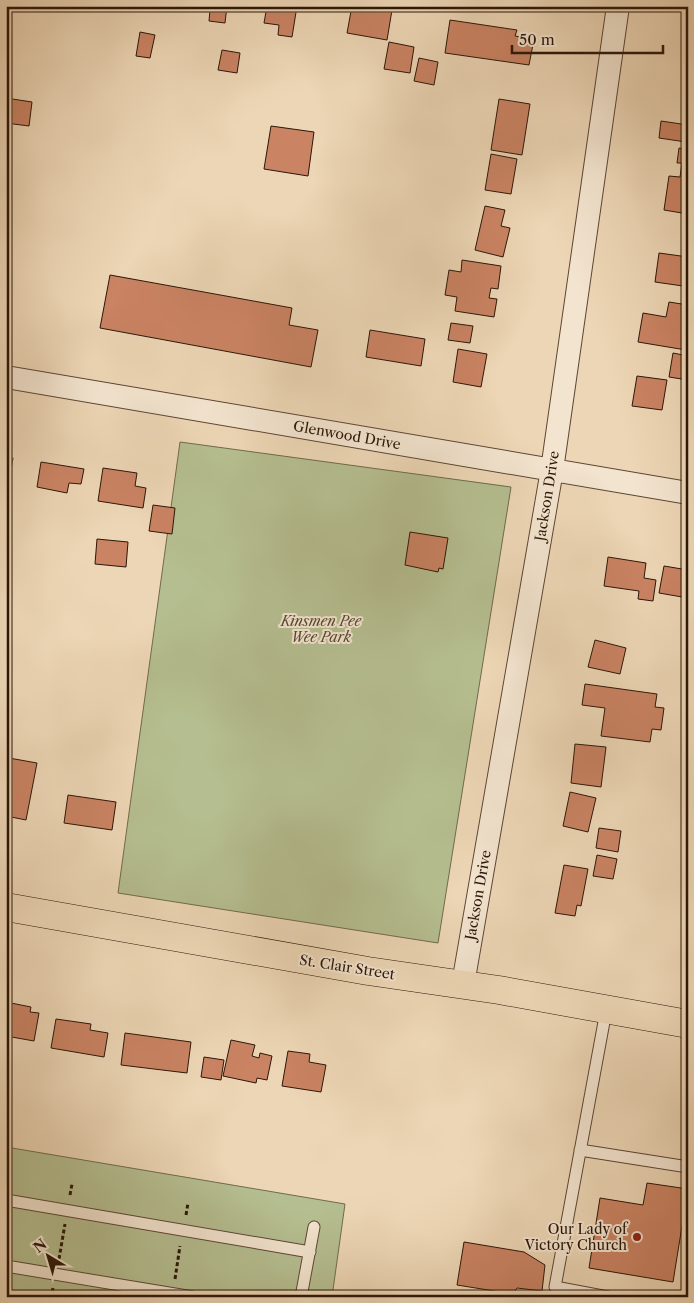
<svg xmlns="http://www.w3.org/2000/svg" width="694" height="1303" font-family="'Libre Caslon Text',serif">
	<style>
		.green { fill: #b5be90; stroke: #706a4c }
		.building { fill: #ca8363; stroke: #2b1609 }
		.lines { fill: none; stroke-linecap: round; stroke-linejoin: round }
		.lane-casing { stroke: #5c4634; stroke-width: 13 }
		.street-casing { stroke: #5c4634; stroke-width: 24 }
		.primary-casing { stroke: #2b1609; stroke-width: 29 }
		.path { stroke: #2b1609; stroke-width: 3; stroke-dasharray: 4 2.5; stroke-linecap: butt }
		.lane { stroke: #f3e4cf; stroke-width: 11 }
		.street { stroke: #f3e4cf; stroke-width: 22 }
		.primary { stroke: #edd6b5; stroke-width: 28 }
		.poi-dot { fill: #8f2418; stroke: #f3e4cf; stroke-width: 2 }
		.labels { text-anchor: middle; stroke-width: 4; stroke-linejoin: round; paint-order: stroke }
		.street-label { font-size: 14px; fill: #2b1609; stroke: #f3e4cf }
		.park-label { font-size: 14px; font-style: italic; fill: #544832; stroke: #f3e4cf }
		.poi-label { font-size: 14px; fill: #2b1609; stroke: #f3e4cf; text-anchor: end }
	</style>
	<rect width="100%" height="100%" fill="#edd6b5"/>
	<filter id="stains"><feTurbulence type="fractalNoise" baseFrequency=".004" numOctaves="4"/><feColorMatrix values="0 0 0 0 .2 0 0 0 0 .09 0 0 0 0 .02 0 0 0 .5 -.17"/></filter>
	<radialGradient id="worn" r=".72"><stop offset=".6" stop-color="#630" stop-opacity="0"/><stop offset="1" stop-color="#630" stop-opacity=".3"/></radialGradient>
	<path class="green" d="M 180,442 L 511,487 L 438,943 L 118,893 Z
		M 6,1147 L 345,1204 L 332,1297 L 6,1297 Z"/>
	<path class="building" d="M 193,6 L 227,6 L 225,23 L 209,21 L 210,10 L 193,9 Z
		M 267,6 L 297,6 L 292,37 L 278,35 L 279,25 L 264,23 Z
		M 352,6 L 392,10 L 387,40 L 347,33 Z
		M 450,20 L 517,30 L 515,36 L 534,39 L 529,65 L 445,53 Z
		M 140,32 L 155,35 L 150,58 L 136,56 Z
		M 389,42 L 414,47 L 410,73 L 384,69 Z
		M 222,50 L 240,53 L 237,73 L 218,70 Z
		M 419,58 L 438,62 L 434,85 L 414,81 Z
		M 688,69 L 688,87 L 684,86 Z
		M 6,98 L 32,102 L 29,126 L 6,123 Z
		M 499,99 L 530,104 L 522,155 L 491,150 Z
		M 661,121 L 688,125 L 686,142 L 659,138 Z
		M 271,126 L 314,132 L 308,176 L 264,169 Z
		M 679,148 L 688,150 L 688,214 L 664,210 L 669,176 L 680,177 L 682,163 L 677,163 Z
		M 491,154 L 517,159 L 511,194 L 485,190 Z
		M 485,206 L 505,210 L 501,226 L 510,228 L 503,257 L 475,250 Z
		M 659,253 L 688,257 L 688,276 L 684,275 L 683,286 L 655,282 Z
		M 462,260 L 501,266 L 498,289 L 491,288 L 489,298 L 497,299 L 494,317 L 455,311 L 457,297 L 445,295 L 449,270 L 461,272 Z
		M 110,275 L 292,308 L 289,325 L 318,330 L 311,367 L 100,328 Z
		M 669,302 L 688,305 L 686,350 L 638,342 L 643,313 L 666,317 Z
		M 451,323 L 473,326 L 470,343 L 448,340 Z
		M 370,330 L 425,339 L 421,366 L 366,357 Z
		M 458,349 L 487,354 L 481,387 L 453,382 Z
		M 673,353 L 688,356 L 688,380 L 669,377 Z
		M 637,376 L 667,380 L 662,410 L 632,406 Z
		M 6,457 L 13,458 L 6,501 Z
		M 41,462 L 84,469 L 81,484 L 69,483 L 67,493 L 37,487 Z
		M 103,468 L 137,473 L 135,486 L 146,488 L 143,508 L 98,501 Z
		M 153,505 L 175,508 L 172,534 L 149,531 Z
		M 410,532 L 448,538 L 443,569 L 439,568 L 438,572 L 405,565 Z
		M 97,539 L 128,542 L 126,567 L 95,564 Z
		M 608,557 L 646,563 L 644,578 L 656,580 L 653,601 L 638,599 L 639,591 L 604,586 Z
		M 664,566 L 688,570 L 688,598 L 659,593 Z
		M 595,640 L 626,648 L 620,674 L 588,667 Z
		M 585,684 L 657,694 L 655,707 L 664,708 L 661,730 L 652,729 L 650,742 L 601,736 L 605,708 L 582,705 Z
		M 575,744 L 606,747 L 601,787 L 571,783 Z
		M 9,758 L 37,763 L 26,820 L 6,816 L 6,771 Z
		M 570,792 L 596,798 L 588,832 L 563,826 Z
		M 68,795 L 116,802 L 112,830 L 64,823 Z
		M 599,828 L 621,831 L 618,852 L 596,848 Z
		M 687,845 L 688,845 L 688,861 L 684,860 Z
		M 597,855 L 617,859 L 613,879 L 593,876 Z
		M 564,865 L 588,869 L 581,906 L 577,905 L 575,916 L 555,913 Z
		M 6,1002 L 31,1007 L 30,1012 L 39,1013 L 34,1041 L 6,1036 Z
		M 56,1019 L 91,1024 L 90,1030 L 108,1033 L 104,1057 L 51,1048 Z
		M 125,1033 L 191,1042 L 187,1073 L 121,1065 Z
		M 231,1040 L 255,1045 L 252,1056 L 259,1058 L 260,1053 L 272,1056 L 267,1080 L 257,1078 L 256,1083 L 223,1076 Z
		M 288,1051 L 310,1054 L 309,1062 L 326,1065 L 321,1092 L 282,1086 Z
		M 204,1057 L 224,1060 L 221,1080 L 201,1077 Z
		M 647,1183 L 688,1189 L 673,1282 L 589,1268 L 600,1198 L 643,1205 Z
		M 464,1242 L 524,1252 L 545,1265 L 542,1291 L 517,1288 L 513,1294 L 457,1285 Z"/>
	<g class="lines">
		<g class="lane-casing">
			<path id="lane" d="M 606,1011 L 555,1287 L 608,1297
				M 580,1150 L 688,1167
				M 6,1200 L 310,1252
				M 6,1266 L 193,1297
				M 301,1297 L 314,1227"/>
		</g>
		<g class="street-casing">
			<path id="street" d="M 6,377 L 688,493
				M 463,984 L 552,470 L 618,6"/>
		</g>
		<g class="primary-casing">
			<path id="primary" d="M 6,907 L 368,971 L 499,990 L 688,1024"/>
		</g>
		<path class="path" d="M 70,1195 L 72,1184
			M 186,1215 L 188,1203
			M 59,1259 L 65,1224
			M 175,1279 L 180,1246
			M 51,1297 L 53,1288"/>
		<use href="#lane" class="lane"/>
		<use href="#street" class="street"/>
		<use href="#primary" class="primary"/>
	</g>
	<circle class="poi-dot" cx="637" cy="1237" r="5"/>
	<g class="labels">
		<g class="street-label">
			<text transform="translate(347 435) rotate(10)" y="5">Glenwood Drive</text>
			<text transform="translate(547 496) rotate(-81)" y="5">Jackson Drive</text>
			<text transform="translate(478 895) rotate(-80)" y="5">Jackson Drive</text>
			<text transform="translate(347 967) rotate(9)" y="5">St. Clair Street</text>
		</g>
		<g class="park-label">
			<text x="321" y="626">Kinsmen Pee<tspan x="321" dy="16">Wee Park</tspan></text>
		</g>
		<g class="poi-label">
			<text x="627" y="1234">Our Lady of<tspan x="627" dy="16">Victory Church</tspan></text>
		</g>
	</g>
	<rect width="694" height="1303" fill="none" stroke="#edd6b5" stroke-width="25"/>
	<rect x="8" y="8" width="679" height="1288" fill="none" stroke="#2b1609" stroke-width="2.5"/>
	<rect x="12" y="12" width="669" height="1278" fill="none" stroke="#2b1609"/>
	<g transform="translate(48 1256) rotate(322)" stroke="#f3e4cf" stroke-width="4" paint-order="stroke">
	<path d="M0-4L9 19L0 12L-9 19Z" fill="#2b1609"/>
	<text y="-8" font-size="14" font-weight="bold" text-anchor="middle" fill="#2b1609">N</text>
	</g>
	<path d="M512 45v8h151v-8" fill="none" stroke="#2b1609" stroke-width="2.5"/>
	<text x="519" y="45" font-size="15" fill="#2b1609" stroke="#f3e4cf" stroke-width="4" paint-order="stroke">50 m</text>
	<rect width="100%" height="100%" filter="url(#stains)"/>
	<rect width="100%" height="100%" fill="url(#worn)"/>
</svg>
